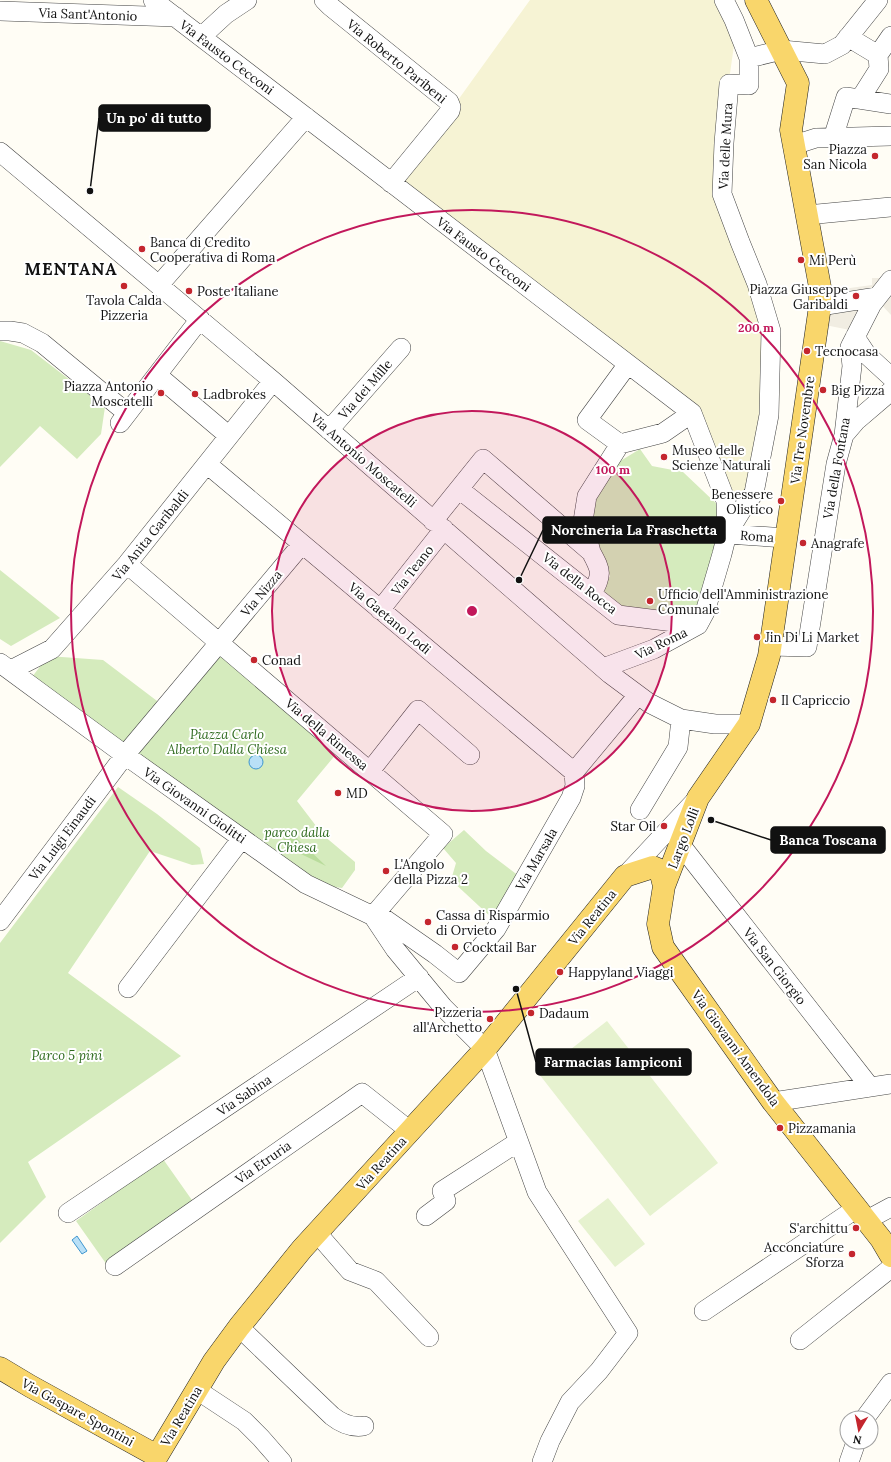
<svg xmlns="http://www.w3.org/2000/svg" width="891" height="1462" font-family="Lora,serif">
	<style>
		.farmland { fill: #f6f3d4 }
		.green { fill: #d5ebbd }
		.forest { fill: #b9dc9c }
		.pitch { fill: #e6f2cf }
		.plaza { fill: #f1ede2 }
		.water { fill: #b9e0f7; stroke: #3f96cf }
		.lines { fill: none; stroke-linecap: round; stroke-linejoin: round }
		.minor-casing { stroke: #444; stroke-width: 20 }
		.major-casing { stroke: #222; stroke-width: 23 }
		.minor { stroke: #fff; stroke-width: 19 }
		.major { stroke: #f9d66b; stroke-width: 22 }
		.ring { fill: none; stroke: #c2185b; stroke-width: 2 }
		.poi-dot { fill: #c4262e; stroke: #fff; stroke-width: 1.5 }
		.labels { text-anchor: middle; stroke-width: 4; stroke-linejoin: round; paint-order: stroke }
		.street-label { font-size: 13px; fill: #111; stroke: #fff }
		.poi-label { font-size: 13px; fill: #111; stroke: #fff; text-anchor: start }
		.park-label { font-size: 13px; font-style: italic; fill: #2f6b1f; stroke: #fff }
		.district-label { font-size: 17px; font-weight: bold; letter-spacing: 1px; fill: #111; stroke: #fff }
		.centre { fill: #c2185b; stroke: #fff; stroke-width: 2 }
		.ring-label { font-size: 12px; text-anchor: middle; font-weight: bold; fill: #c2185b; stroke: #fff; stroke-width: 4; stroke-linejoin: round; paint-order: stroke }
		.leader { fill: none; stroke: #111; stroke-width: 1.5 }
		.callout-dot { fill: #111; stroke: #fff; stroke-width: 1.5 }
		.callout { fill: #111; stroke: #111; stroke-width: 1.5 }
		.callout-label { font-size: 14px; text-anchor: middle; font-weight: bold; fill: #fff }
	</style>
	<rect width="100%" height="100%" fill="#fffdf5"/>
	<path class="farmland" d="M 530,0 L 715,0 L 735,38 L 714,187 L 767,317 L 763,420 L 751,480 L 734,513 L 696,412 L 399,182 Z"/>
	<path class="green" d="M 0,341 L 31,350 L 105,407 L 101,434 L 77,459 L 40,426 L 0,467 Z
		M 640,449 L 652,466 L 683,472 L 721,508 L 718,551 L 695,618 L 619,608 L 599,591 L 610,576 L 591,523 L 596,494 L 617,463 Z
		M 0,570 L 60,618 L 11,646 L 0,639 Z
		M 220,642 L 342,747 L 297,801 L 323,835 L 355,862 L 355,870 L 342,888 L 327,886 L 260,846 L 32,677 L 48,656 L 103,660 L 165,707 Z
		M 118,787 L 157,814 L 200,848 L 204,864 L 192,865 L 150,851 L 68,973 L 181,1056 L 28,1162 L 46,1197 L 0,1243 L 0,943 Z
		M 464,830 L 486,851 L 519,876 L 493,919 L 451,880 L 456,863 L 443,848 Z
		M 163,1159 L 194,1203 L 107,1265 L 76,1221 Z"/>
	<path class="forest" d="M 290,832 L 326,866 L 280,844 Z"/>
	<path class="pitch" d="M 607,1021 L 718,1163 L 650,1216 L 539,1074 Z
		M 608,1198 L 645,1244 L 615,1267 L 578,1221 Z"/>
	<path class="plaza" d="M 891,269 L 891,315 L 879,302 L 850,330 L 825,325 L 828,291 L 872,285 L 872,278 L 882,278 Z"/>
	<path class="water" d="M249 762a7 7 0 1 1 14 0a7 7 0 1 1-14 0Z
		M 77,1236 L 87,1251 L 82,1254 L 72,1240 Z"/>
	<g class="lines">
		<g class="minor-casing">
			<path id="minor" d="M 153,0 L 692,413 L 726,501 L 727,534 L 722,554 L 705,612 L 698,625 L 654,649 L 603,668
				M 324,0 L 330,6 L 449,102 L 451,107 L 450,111 L 391,183
				M 724,0 L 734,20 L 749,58
				M 0,11 L 176,17
				M 201,37 L 226,14 L 247,0
				M 848,37 L 878,55
				M 860,99 L 879,69 L 878,55 L 891,36
				M 833,138 L 846,97 L 891,104
				M 794,145 L 816,138 L 891,136
				M 0,152 L 273,381 L 610,674 L 649,703 L 681,719 L 715,724 L 749,724
				M 807,215 L 891,207
				M 159,285 L 306,117
				M 820,306 L 877,297
				M 0,331 L 10,331 L 23,333 L 42,343 L 127,413
				M 855,337 L 867,355 L 891,377
				M 157,375 L 229,436
				M 120,423 L 200,319
				M 329,430 L 401,348
				M 844,435 L 856,421 L 891,391
				M 620,444 L 587,420 L 628,364
				M 207,464 L 574,772
				M 459,489 L 618,615 L 698,625
				M 433,521 L 483,459 L 591,552 C 602,572 602,574 592,594
				M 727,534 L 743,508 L 754,493 L 769,415 L 771,331 L 757,284 L 740,242 L 722,194 L 724,143 L 729,84 L 749,85 L 749,58 L 782,50 L 825,54 L 842,45 L 878,0
				M 727,534 L 786,538
				M 591,552 L 583,521 L 587,496 L 620,444 L 663,433 L 692,413
				M 127,564 L 443,834 L 373,916
				M 380,610 L 444,529
				M 771,646 L 807,647 L 836,464 L 844,435 L 852,366 L 850,347 L 872,304 L 891,280
				M 0,663 L 125,755 L 306,884 L 373,916 L 395,949 L 443,1007 L 485,1049 L 537,1192 L 628,1333 L 599,1371 L 570,1402 L 550,1441 L 542,1462
				M 11,670 L 52,649 L 127,564 L 273,381
				M 370,771 L 418,710 L 470,755
				M 640,810 L 678,747 L 681,719
				M 680,844 L 870,1087
				M 625,876 L 695,801
				M 376,913 L 435,954 L 459,973 L 496,929 L 571,798 L 575,786 L 574,772 L 638,695
				M 0,921 L 125,755 L 302,544
				M 128,988 L 242,838
				M 773,1102 L 891,1084
				M 68,1213 L 419,977
				M 426,1216 L 446,1201 L 442,1191 L 518,1142
				M 867,1220 L 891,1207
				M 317,1233 L 350,1271 L 376,1281 L 429,1337
				M 115,1266 L 362,1093 L 410,1131
				M 704,1311 L 857,1208
				M 239,1327 L 332,1416 C 342,1424 352,1428 364,1426
				M 800,1340 L 891,1268
				M 197,1390 L 244,1421 L 261,1438 L 282,1462
				M 865,1418 L 891,1383
				M 849,1462 L 856,1442"/>
		</g>
		<g class="major-casing">
			<path id="major" d="M 756,0 L 798,83 L 791,130 L 820,287 L 820,306 L 769,656 L 749,724 L 698,798 L 664,886 L 658,924 L 663,947 L 773,1102 L 881,1239 L 891,1256
				M 0,1368 L 30,1386 L 157,1456 L 214,1361 L 239,1327 L 302,1249 L 485,1049 L 625,876 L 653,867 L 660,870 L 664,886"/>
		</g>
		<use href="#minor" class="minor"/>
		<use href="#major" class="major"/>
	</g>
	<circle cx="472" cy="611" r="200" fill="#c2185b" fill-opacity=".12"/>
	<g class="ring">
		<circle cx="472" cy="611" r="200"/>
		<circle cx="472" cy="611" r="401"/>
	</g>
	<g class="poi-dot">
		<circle cx="875" cy="156" r="4"/>
		<circle cx="142" cy="249" r="4"/>
		<circle cx="801" cy="260" r="4"/>
		<circle cx="124" cy="286" r="4"/>
		<circle cx="189" cy="291" r="4"/>
		<circle cx="856" cy="296" r="4"/>
		<circle cx="807" cy="351" r="4"/>
		<circle cx="823" cy="390" r="4"/>
		<circle cx="161" cy="393" r="4"/>
		<circle cx="195" cy="394" r="4"/>
		<circle cx="664" cy="457" r="4"/>
		<circle cx="781" cy="501" r="4"/>
		<circle cx="803" cy="543" r="4"/>
		<circle cx="650" cy="601" r="4"/>
		<circle cx="757" cy="637" r="4"/>
		<circle cx="254" cy="660" r="4"/>
		<circle cx="773" cy="700" r="4"/>
		<circle cx="338" cy="793" r="4"/>
		<circle cx="664" cy="826" r="4"/>
		<circle cx="386" cy="871" r="4"/>
		<circle cx="428" cy="922" r="4"/>
		<circle cx="455" cy="947" r="4"/>
		<circle cx="560" cy="972" r="4"/>
		<circle cx="531" cy="1013" r="4"/>
		<circle cx="490" cy="1019" r="4"/>
		<circle cx="780" cy="1128" r="4"/>
		<circle cx="856" cy="1228" r="4"/>
		<circle cx="852" cy="1254" r="4"/>
	</g>
	<g class="labels">
		<g class="street-label">
			<text transform="translate(88 14) rotate(2)" y="5">Via Sant'Antonio</text>
			<text transform="translate(227 57) rotate(37)" y="5">Via Fausto Cecconi</text>
			<text transform="translate(397 61) rotate(39)" y="5">Via Roberto Paribeni</text>
			<text transform="translate(725 146) rotate(-87)" y="5">Via delle Mura</text>
			<text transform="translate(484 254) rotate(37)" y="5">Via Fausto Cecconi</text>
			<text transform="translate(365 389) rotate(-49)" y="5">Via dei Mille</text>
			<text transform="translate(802 430) rotate(-82)" y="5">Via Tre Novembre</text>
			<text transform="translate(364 460) rotate(41)" y="5">Via Antonio Moscatelli</text>
			<text transform="translate(836 468) rotate(-80)" y="5">Via della Fontana</text>
			<text transform="translate(150 535) rotate(-51)" y="5">Via Anita Garibaldi</text>
			<text transform="translate(757 536) rotate(4)" y="5">Roma</text>
			<text transform="translate(412 570) rotate(-52)" y="5">Via Teano</text>
			<text transform="translate(580 583) rotate(38)" y="5">Via della Rocca</text>
			<text transform="translate(261 593) rotate(-50)" y="5">Via Nizza</text>
			<text transform="translate(390 618) rotate(40)" y="5">Via Gaetano Lodi</text>
			<text transform="translate(661 643) rotate(-26)" y="5">Via Roma</text>
			<text transform="translate(327 734) rotate(40)" y="5">Via della Rimessa</text>
			<text transform="translate(195 805) rotate(35)" y="5">Via Giovanni Giolitti</text>
			<text transform="translate(62 838) rotate(-53)" y="5">Via Luigi Einaudi</text>
			<text transform="translate(683 838) rotate(-69)" y="5">Largo Lolli</text>
			<text transform="translate(536 859) rotate(-60)" y="5">Via Marsala</text>
			<text transform="translate(592 917) rotate(-51)" y="5">Via Reatina</text>
			<text transform="translate(775 966) rotate(52)" y="5">Via San Giorgio</text>
			<text transform="translate(736 1048) rotate(54)" y="5">Via Giovanni Amendola</text>
			<text transform="translate(244 1095) rotate(-34)" y="5">Via Sabina</text>
			<text transform="translate(263 1162) rotate(-35)" y="5">Via Etruria</text>
			<text transform="translate(381 1163) rotate(-48)" y="5">Via Reatina</text>
			<text transform="translate(78 1412) rotate(29)" y="5">Via Gaspare Spontini</text>
			<text transform="translate(181 1416) rotate(-59)" y="5">Via Reatina</text>
		</g>
		<g class="poi-label">
			<text x="867" y="154" text-anchor="end">Piazza<tspan x="867" dy="15">San Nicola</tspan></text>
			<text x="150" y="247">Banca di Credito<tspan x="150" dy="15">Cooperativa di Roma</tspan></text>
			<text x="809" y="265">Mi Perù</text>
			<text x="848" y="294" text-anchor="end">Piazza Giuseppe<tspan x="848" dy="15">Garibaldi</tspan></text>
			<text x="197" y="296">Poste Italiane</text>
			<text x="124" y="305" text-anchor="middle">Tavola Calda<tspan x="124" dy="15">Pizzeria</tspan></text>
			<text x="815" y="356">Tecnocasa</text>
			<text x="153" y="391" text-anchor="end">Piazza Antonio<tspan x="153" dy="15">Moscatelli</tspan></text>
			<text x="831" y="395">Big Pizza</text>
			<text x="203" y="399">Ladbrokes</text>
			<text x="672" y="455">Museo delle<tspan x="672" dy="15">Scienze Naturali</tspan></text>
			<text x="773" y="499" text-anchor="end">Benessere<tspan x="773" dy="15">Olistico</tspan></text>
			<text x="811" y="548">Anagrafe</text>
			<text x="658" y="599">Ufficio dell'Amministrazione<tspan x="658" dy="15">Comunale</tspan></text>
			<text x="765" y="642">Jin Di Li Market</text>
			<text x="262" y="665">Conad</text>
			<text x="781" y="705">Il Capriccio</text>
			<text x="346" y="798">MD</text>
			<text x="656" y="831" text-anchor="end">Star Oil</text>
			<text x="394" y="869">L'Angolo<tspan x="394" dy="15">della Pizza 2</tspan></text>
			<text x="436" y="920">Cassa di Risparmio<tspan x="436" dy="15">di Orvieto</tspan></text>
			<text x="463" y="952">Cocktail Bar</text>
			<text x="568" y="977">Happyland Viaggi</text>
			<text x="482" y="1017" text-anchor="end">Pizzeria<tspan x="482" dy="15">all'Archetto</tspan></text>
			<text x="539" y="1018">Dadaum</text>
			<text x="788" y="1133">Pizzamania</text>
			<text x="848" y="1233" text-anchor="end">S'archittu</text>
			<text x="844" y="1252" text-anchor="end">Acconciature<tspan x="844" dy="15">Sforza</tspan></text>
		</g>
		<g class="park-label">
			<text x="227" y="739">Piazza Carlo<tspan x="227" dy="15">Alberto Dalla Chiesa</tspan></text>
			<text x="297" y="837">parco dalla<tspan x="297" dy="15">Chiesa</tspan></text>
			<text x="67" y="1060">Parco 5 pini</text>
		</g>
		<g class="district-label">
			<text x="71" y="275">MENTANA</text>
		</g>
	</g>
	<circle cx="472" cy="611" r="6" class="centre"/>
	<g class="ring-label">
		<text x="756" y="332">200 m</text>
		<text x="613" y="474">100 m</text>
	</g>
	<path class="leader" d="M90 191L99 118M519 580L543 530M711 820L771 840M516 989L536 1062"/>
	<g class="callout-dot">
		<circle cx="90" cy="191" r="4"/>
		<circle cx="519" cy="580" r="4"/>
		<circle cx="711" cy="820" r="4"/>
		<circle cx="516" cy="989" r="4"/>
	</g>
	<g class="callout">
		<rect x="99" y="105" width="111" height="26" rx="4"/>
		<rect x="543" y="517" width="182" height="26" rx="4"/>
		<rect x="771" y="827" width="114" height="26" rx="4"/>
		<rect x="536" y="1049" width="155" height="26" rx="4"/>
	</g>
	<g class="callout-label">
		<text x="154" y="123">Un po' di tutto</text>
		<text x="634" y="535">Norcineria La Fraschetta</text>
		<text x="828" y="845">Banca Toscana</text>
		<text x="613" y="1067">Farmacias Iampiconi</text>
	</g>
	<g transform="translate(859 1430) rotate(190)"><circle r="19" fill="#ffffff" stroke="#a0a0a0"/>
	<path d="M0-3L7 15L0 10L-7 15Z" fill="#c4262e"/>
	<text y="-6" font-size="11" font-weight="bold" text-anchor="middle" fill="#111111">N</text>
	</g>
</svg>
